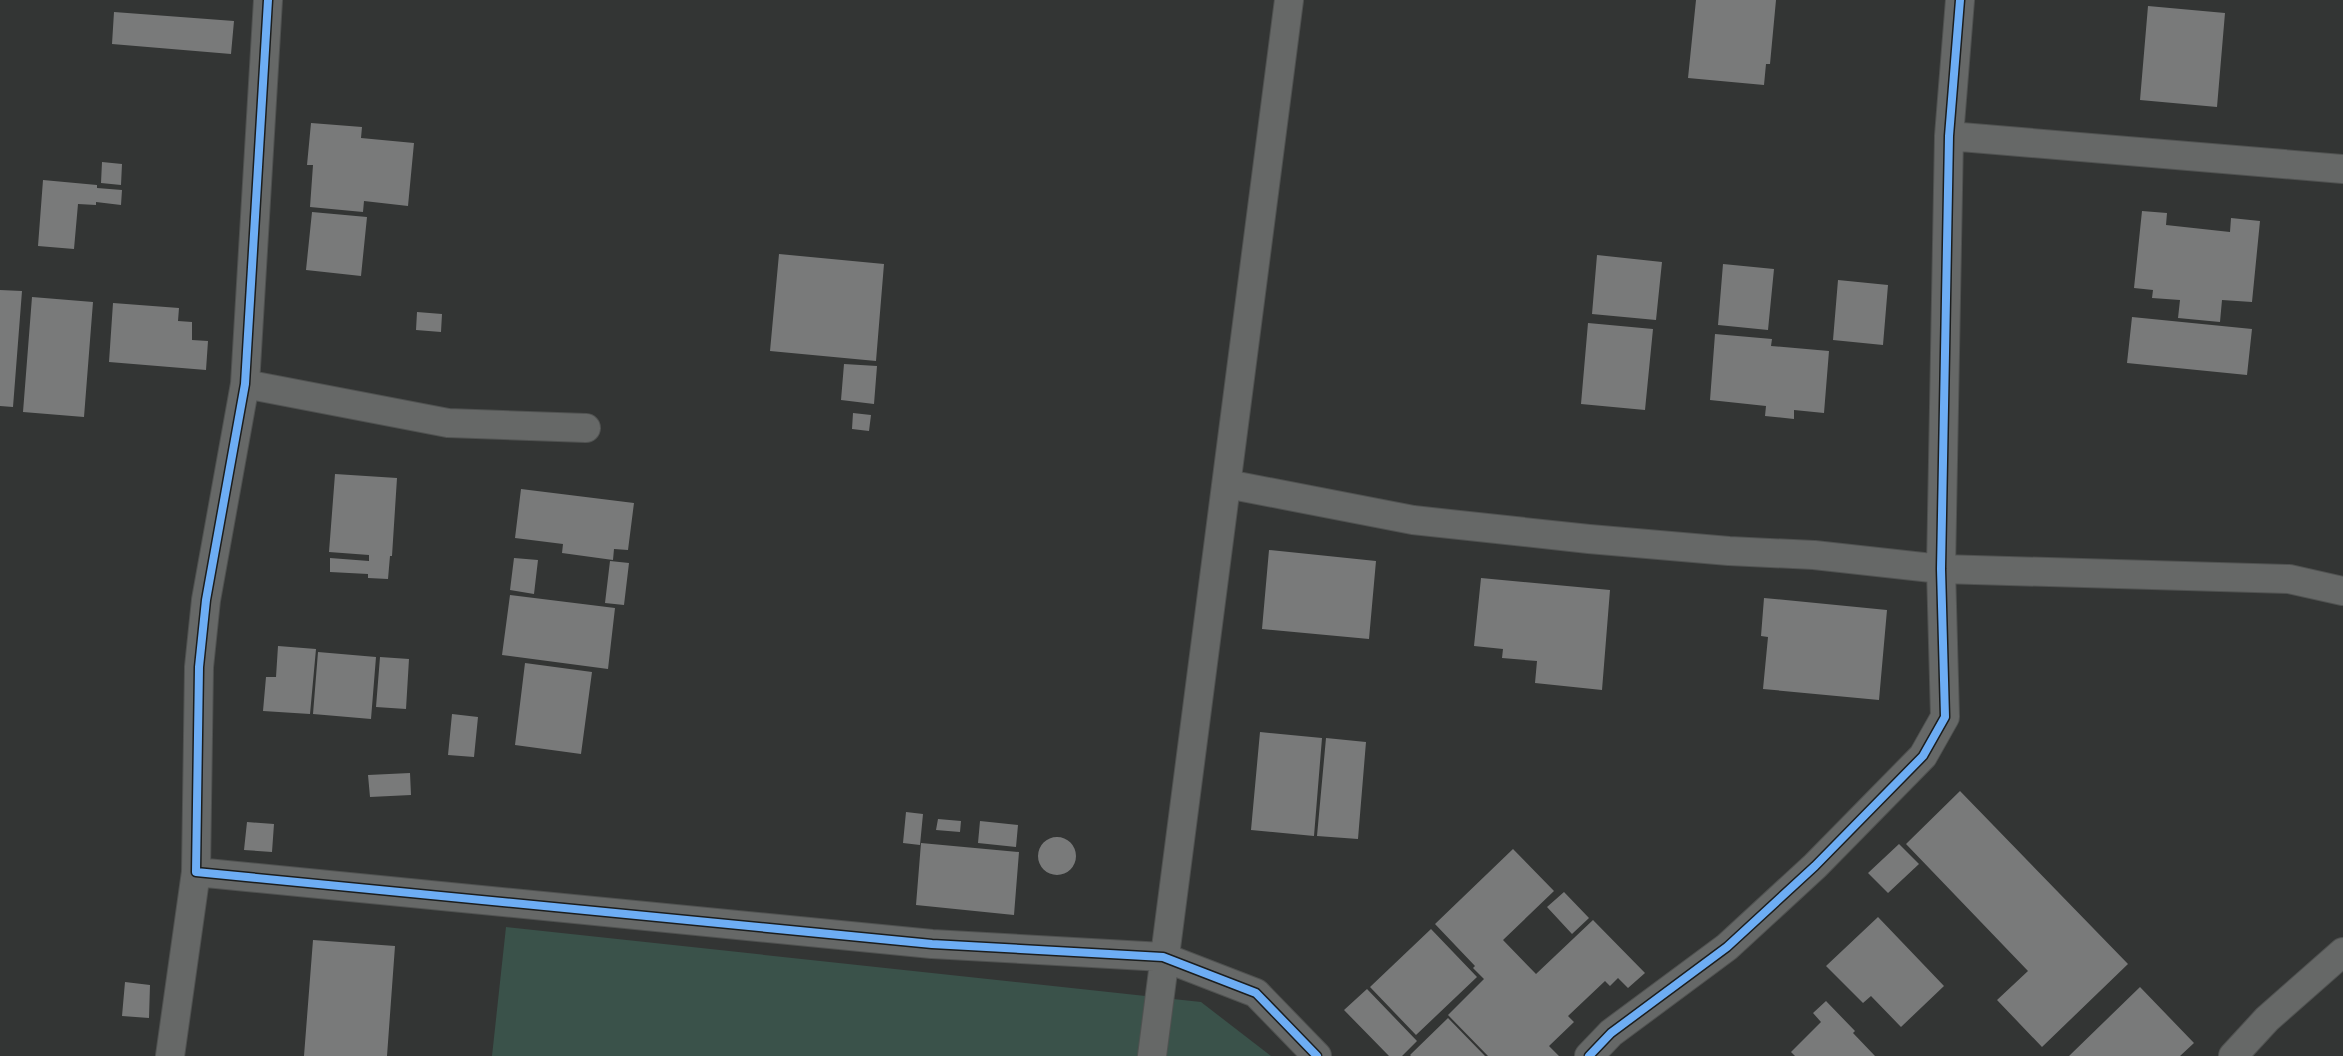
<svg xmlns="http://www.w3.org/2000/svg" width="2343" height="1056" font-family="'Sofia Sans Condensed',sans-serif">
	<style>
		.green { fill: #3a524a }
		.building { fill: #797a7a }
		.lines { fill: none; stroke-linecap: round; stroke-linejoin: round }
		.street-casing { stroke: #505251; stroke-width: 30 }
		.street { stroke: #666867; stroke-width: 28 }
		.cycleway-casing { stroke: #1b1d1d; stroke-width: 11 }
		.cycleway { stroke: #6dadf4; stroke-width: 8 }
	</style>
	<rect width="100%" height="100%" fill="#333534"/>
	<path class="green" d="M 506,927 L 1201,1002 L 1271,1056 L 492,1056 Z"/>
	<path class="building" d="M 1696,0 L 1776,0 L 1770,64 L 1766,64 L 1764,85 L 1688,78 Z
		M 2148,6 L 2225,13 L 2217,107 L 2140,100 Z
		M 114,12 L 234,21 L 231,54 L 112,44 Z
		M 311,123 L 362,127 L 361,138 L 414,143 L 408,206 L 364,201 L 363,212 L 310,207 L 313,165 L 307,165 Z
		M 102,162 L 122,164 L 121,185 L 101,183 Z
		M 43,180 L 97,185 L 97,188 L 122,190 L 121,205 L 96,202 L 96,205 L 78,204 L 74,249 L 38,246 Z
		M 2142,211 L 2167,213 L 2166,225 L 2230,232 L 2231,218 L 2260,221 L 2252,302 L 2222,300 L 2220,322 L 2178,318 L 2180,300 L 2152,298 L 2153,290 L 2134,288 Z
		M 312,212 L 367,217 L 361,276 L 306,270 Z
		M 779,254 L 884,264 L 876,361 L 770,351 Z
		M 1597,255 L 1662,262 L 1656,320 L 1592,314 Z
		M 1723,264 L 1774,269 L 1768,330 L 1718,325 Z
		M 1838,280 L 1888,285 L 1883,345 L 1833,340 Z
		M 0,290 L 22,291 L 13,407 L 0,406 Z
		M 32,297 L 93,302 L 84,417 L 23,412 Z
		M 113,303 L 179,308 L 178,321 L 192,322 L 192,340 L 208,341 L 206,370 L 109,362 Z
		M 417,312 L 442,314 L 441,332 L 416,330 Z
		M 2132,317 L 2252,329 L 2247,375 L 2127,363 Z
		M 1588,323 L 1653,329 L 1645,410 L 1581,404 Z
		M 1715,334 L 1772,339 L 1771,346 L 1829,351 L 1824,413 L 1794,410 L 1794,419 L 1765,416 L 1766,406 L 1710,400 Z
		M 844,364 L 877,366 L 874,404 L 841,400 Z
		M 853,413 L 871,415 L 869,431 L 852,429 Z
		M 335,474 L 397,478 L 392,556 L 390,556 L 388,579 L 368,578 L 368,574 L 330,572 L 330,558 L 369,561 L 369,555 L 329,552 Z
		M 521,489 L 634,503 L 628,550 L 614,549 L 613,560 L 562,553 L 563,544 L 515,538 Z
		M 1269,550 L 1376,561 L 1369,639 L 1262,629 Z
		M 514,558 L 538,560 L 534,594 L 510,590 Z
		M 610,561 L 629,563 L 624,605 L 605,603 Z
		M 1481,578 L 1610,590 L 1602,690 L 1535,683 L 1537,661 L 1502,658 L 1503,649 L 1474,646 Z
		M 510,595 L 615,608 L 608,669 L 502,655 Z
		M 1764,598 L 1887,610 L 1879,700 L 1763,689 L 1768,637 L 1761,636 Z
		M 278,646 L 316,649 L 310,714 L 263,711 L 266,677 L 276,677 Z
		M 318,652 L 376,657 L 371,719 L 313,714 Z
		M 380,657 L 409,659 L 406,709 L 376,707 Z
		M 525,663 L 592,672 L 581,754 L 515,745 Z
		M 452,714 L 478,717 L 474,757 L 448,755 Z
		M 1260,732 L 1322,738 L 1314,836 L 1251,830 Z
		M 1326,738 L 1366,742 L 1358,839 L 1317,836 Z
		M 410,773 L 411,795 L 370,797 L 368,775 Z
		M 1960,791 L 2128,964 L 2042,1047 L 1997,1000 L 2028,971 L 1906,844 Z
		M 906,812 L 923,814 L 920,845 L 903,843 Z
		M 938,819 L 961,821 L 960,832 L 936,830 Z
		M 980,821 L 1018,825 L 1016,847 L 978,843 Z
		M 247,822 L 274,824 L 272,852 L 244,850 Z
		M1038 856a19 19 0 1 1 38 0a19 19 0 1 1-38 0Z
		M 921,843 L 1019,852 L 1014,915 L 916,905 Z
		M 1899,844 L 1919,864 L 1888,893 L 1868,873 Z
		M 1513,849 L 1554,891 L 1503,940 L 1536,974 L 1593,920 L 1645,973 L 1628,988 L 1618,978 L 1610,986 L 1605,981 L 1568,1016 L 1574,1022 L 1549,1046 L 1559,1056 L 1488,1056 L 1448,1015 L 1484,979 L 1473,968 L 1475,966 L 1435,924 Z
		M 1564,892 L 1589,918 L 1572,934 L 1547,907 Z
		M 1878,917 L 1944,986 L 1901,1027 L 1871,996 L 1863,1003 L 1826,966 Z
		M 1431,929 L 1477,977 L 1416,1035 L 1370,987 Z
		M 313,940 L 395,946 L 387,1056 L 304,1056 Z
		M 125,982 L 150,985 L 149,1018 L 122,1016 Z
		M 2140,987 L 2194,1043 L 2180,1056 L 2069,1056 Z
		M 1367,989 L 1417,1041 L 1402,1056 L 1389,1056 L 1344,1010 Z
		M 1826,1001 L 1855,1031 L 1853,1033 L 1875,1056 L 1795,1056 L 1791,1052 L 1821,1022 L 1813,1013 Z
		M 1448,1018 L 1485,1056 L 1411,1056 L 1410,1055 Z"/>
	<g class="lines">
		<g class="street-casing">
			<path id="street" d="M 268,0 L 245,384 L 206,600 L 199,667 L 196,872 L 932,944 L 1163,957 L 1256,993 L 1317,1056
				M 1949,136 L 2343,169
				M 245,384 L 448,423 L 586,428
				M 1227,484 L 1413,520 L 1589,539 L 1729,551 L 1814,555 L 1941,569 L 2289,579 L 2343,591
				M 170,1056 L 196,872
				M 1152,1056 L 1289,0
				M 1589,1056 L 1611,1033 L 1727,947 L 1815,866 L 1923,756 L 1945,717 L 1941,569 L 1949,136 L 1960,0
				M 2233,1056 L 2267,1019 L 2343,952"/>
		</g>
		<use href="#street" class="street"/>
		<g class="cycleway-casing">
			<path id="cycleway" d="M 268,0 L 245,384 L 206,600 L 199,667 L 196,872 L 932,944 L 1163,957 L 1256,993 L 1317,1056
				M 1589,1056 L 1611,1033 L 1727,947 L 1815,866 L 1923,756 L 1945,717 L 1941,569 L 1949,136 L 1960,0"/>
		</g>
		<use href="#cycleway" class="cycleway"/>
	</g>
</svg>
